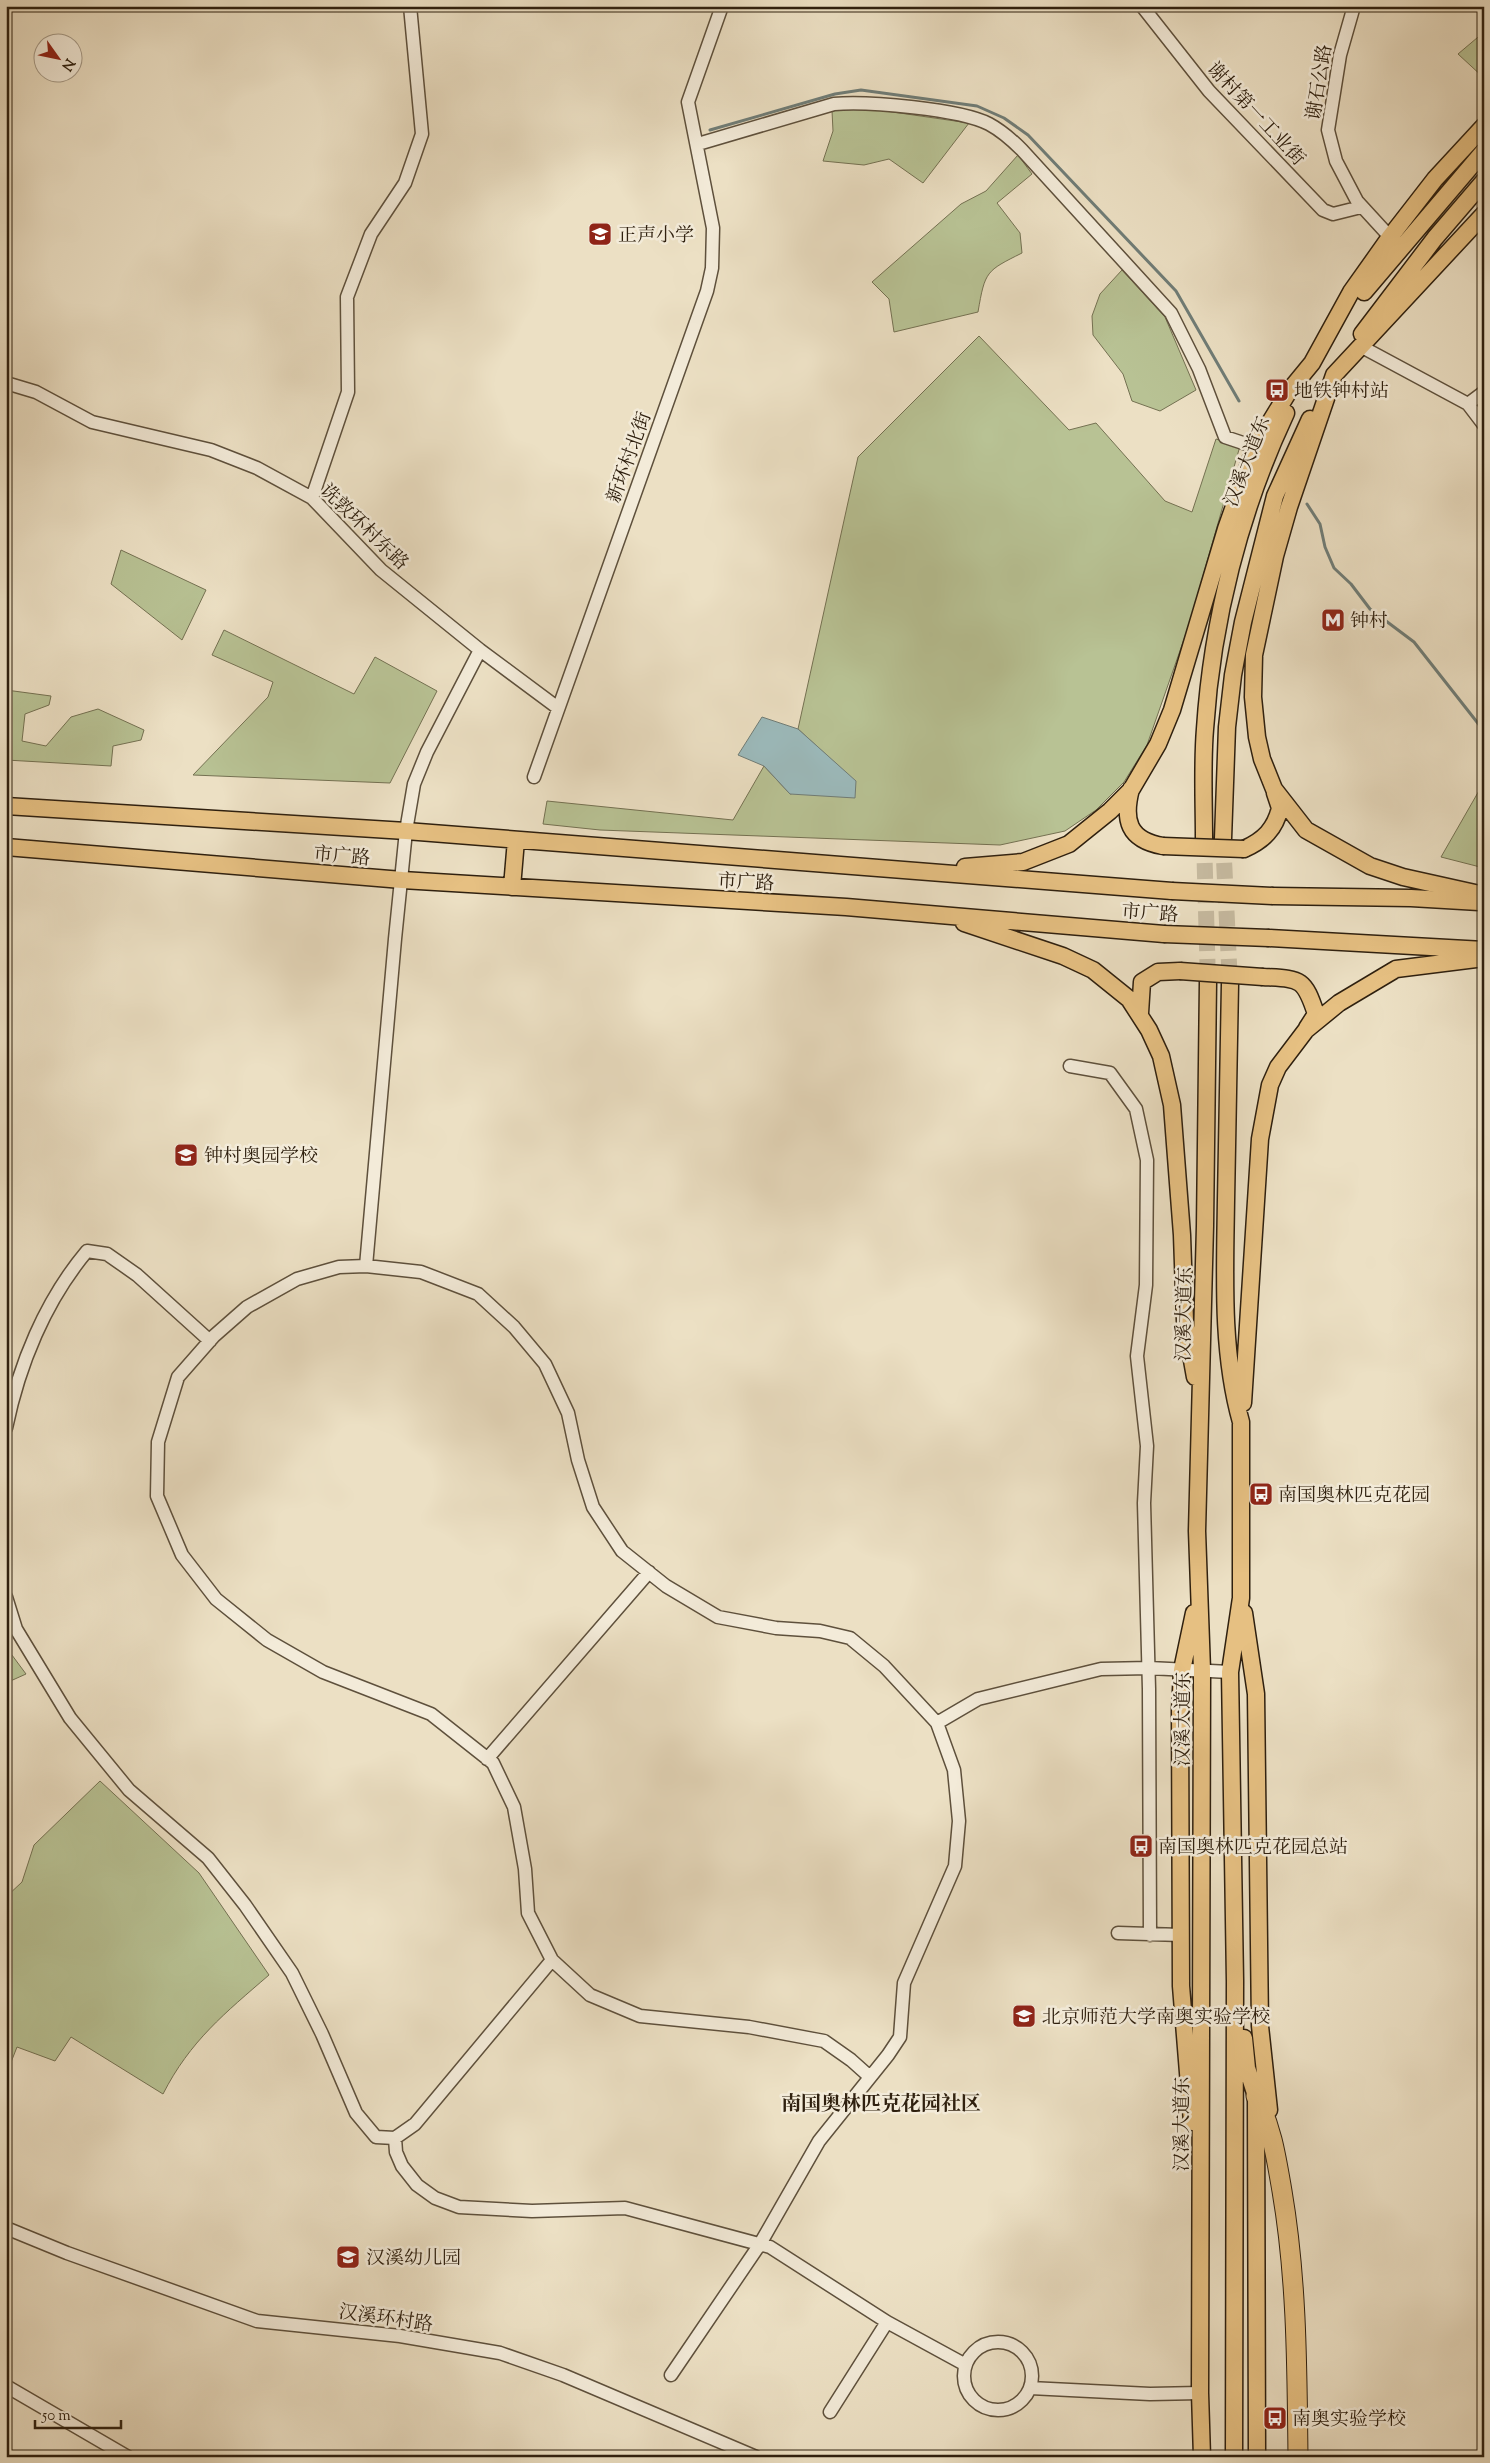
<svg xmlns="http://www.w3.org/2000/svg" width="1490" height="2463" font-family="'Sorts Mill Goudy','Noto Serif SC',serif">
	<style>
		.green { fill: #b8c294; stroke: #747152 }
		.water { fill: #9cbbbd; stroke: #707d77 }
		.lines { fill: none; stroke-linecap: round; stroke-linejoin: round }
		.stream { stroke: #707d77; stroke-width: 3 }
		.major-tunnel { stroke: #c6baa0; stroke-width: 16; stroke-dasharray: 16 8; stroke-linecap: butt }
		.minor-casing { stroke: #5e503c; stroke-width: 15 }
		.major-casing { stroke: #2f200f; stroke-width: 19 }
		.highway-casing { stroke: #2f200f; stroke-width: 21 }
		.minor { stroke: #f3ebd9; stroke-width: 12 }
		.major { stroke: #e6c082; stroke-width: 16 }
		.highway { stroke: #e6c082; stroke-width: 19 }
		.major-bridge-casing { stroke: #2f200f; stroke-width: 19; stroke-linecap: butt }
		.major-bridge { stroke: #e6c082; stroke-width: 16 }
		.labels { text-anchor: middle; stroke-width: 5; stroke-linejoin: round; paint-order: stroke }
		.street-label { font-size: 19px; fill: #2f200f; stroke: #f3ebd9 }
		.poi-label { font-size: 19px; fill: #2f200f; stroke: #f3ebd9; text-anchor: start }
		.neighbourhood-label { font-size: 20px; font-weight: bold; fill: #2f200f; stroke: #f3ebd9 }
	</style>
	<rect width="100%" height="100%" fill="#ece0c4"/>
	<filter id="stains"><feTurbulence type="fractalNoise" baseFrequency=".004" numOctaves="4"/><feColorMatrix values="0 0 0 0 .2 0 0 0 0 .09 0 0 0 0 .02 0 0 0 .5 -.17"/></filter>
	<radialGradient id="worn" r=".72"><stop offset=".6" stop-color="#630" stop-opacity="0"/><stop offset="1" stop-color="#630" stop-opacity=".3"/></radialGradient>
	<path class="green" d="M 1484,32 L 1484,78 L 1458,54 Z
		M 858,107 L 969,123 L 923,183 L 889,159 L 864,165 L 823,161 L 833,131 L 832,111 Z
		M 1018,155 L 1032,174 L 997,203 L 1020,233 L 1022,253 C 986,271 985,271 978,312 L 894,332 L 889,299 L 872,282 L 961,204 L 986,191 Z
		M 1122,270 L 1165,317 L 1196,390 L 1160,411 L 1132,401 L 1123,374 L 1093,335 L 1092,316 L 1100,294 Z
		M 979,336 L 1069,430 L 1096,423 L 1165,501 L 1192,512 L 1216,439 L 1240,446 L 1189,625 L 1147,745 L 1124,782 L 1096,810 L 1065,831 L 1000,845 L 600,830 L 543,824 L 547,801 L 733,820 L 764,766 L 790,794 L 855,781 L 798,729 L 858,457 Z
		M 121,550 L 206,590 L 182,640 L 111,584 Z
		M 224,630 L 354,694 L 375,657 L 437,691 L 390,783 L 193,775 L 268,697 L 273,682 L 212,655 Z
		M 6,690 L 51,696 L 49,705 L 25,714 L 22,741 L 46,746 L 71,717 L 98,709 L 144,730 L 141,740 L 113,746 L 111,766 L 6,760 Z
		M 1484,782 L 1484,868 L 1441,857 Z
		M 6,1647 L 26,1674 L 6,1683 Z
		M 100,1781 L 199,1873 L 269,1975 C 225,2013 190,2041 163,2094 L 71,2037 L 55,2061 L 17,2047 L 6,2075 L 6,1897 L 22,1882 L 34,1845 Z"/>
	<path class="water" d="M 762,717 L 798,729 L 856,781 L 855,798 L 790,794 L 764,766 L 738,755 Z"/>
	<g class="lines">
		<path class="stream" d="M 710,130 L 835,94 L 861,90 L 977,106 L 1004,118 L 1028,135 L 1176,291 L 1239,401
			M 1307,504 L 1320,524 L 1325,547 L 1334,568 L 1351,584 L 1370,609 L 1414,642 L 1484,731"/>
		<path class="major-tunnel" d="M 1204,839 L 1208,982
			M 1223,839 L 1230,984"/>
		<g class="minor-casing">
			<path id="minor" d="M 1142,6 L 1209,91 L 1323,210 L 1333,214 L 1361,207
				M 1354,6 L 1340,55 L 1328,130 L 1336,161 L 1357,201 L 1390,237
				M 698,144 L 834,104 C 867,101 960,109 989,124 C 1002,131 1012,140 1022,150 L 1171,313 L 1199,369 L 1225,437 L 1255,447
				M 1362,347 L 1468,404 L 1484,425
				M 6,383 L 36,392 L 92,422 L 211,450 L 257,468 L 312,498 L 381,570 L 480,650 L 558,708
				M 1468,404 L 1484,392
				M 312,498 L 348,392 L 347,297 L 371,234 L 405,183 L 422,134 L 410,6
				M 534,777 L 707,291 L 712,268 L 713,228 L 688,102 L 722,6
				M 1070,1066 L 1110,1073 L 1136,1109 L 1147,1160 L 1146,1285 L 1137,1356 L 1147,1446 L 1144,1503 L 1149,1689 L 1150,1935
				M 366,1266 L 395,939 L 406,831 L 414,784 L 427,752 L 480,650
				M 6,1428 C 19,1365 45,1301 87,1251 L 107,1254 L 137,1275 L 210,1341
				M 6,1597 L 16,1629 L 70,1718 L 129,1790 L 208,1858 L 245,1905 L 292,1973 L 322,2034 L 356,2113 L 376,2137 L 395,2138 L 415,2124 L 552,1960
				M 937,1723 L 978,1699 L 1101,1669 L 1149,1668 L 1230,1672
				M 487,1759 L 649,1572
				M 1118,1933 L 1181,1935
				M 395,2138 L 396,2152 L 402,2166 L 417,2185 L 435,2198 L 459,2207 L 532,2211 L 625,2208 L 770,2247 L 887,2322 L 964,2364
				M 6,2228 L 67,2253 L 257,2321 L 400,2336 L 500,2353 L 563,2375 L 756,2457
				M964 2376a34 34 0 1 1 68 0a34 34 0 1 1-68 0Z
				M 671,2375 L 760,2244 L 819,2141 L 888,2055 L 900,2037 L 904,1983 L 955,1866 L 959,1821 L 954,1770 L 937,1723 L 884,1666 L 850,1638 L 820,1631 L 776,1628 L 718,1617 L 666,1586 L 622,1551 L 593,1507 L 578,1460 L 568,1413 L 545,1364 L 514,1327 L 478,1294 L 421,1272 L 366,1266 L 339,1267 L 297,1279 L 247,1307 L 214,1336 L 178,1377 L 158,1442 L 157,1496 L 182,1555 L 216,1599 L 267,1640 L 323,1672 L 431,1714 L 493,1763 L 514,1807 L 525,1869 L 528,1913 L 552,1960 L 590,1995 L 640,2016 L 749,2027 L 824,2041 L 851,2060 L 870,2077
				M 6,2386 L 128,2457
				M 1030,2388 L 1150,2394 L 1200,2393
				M 830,2412 L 887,2322"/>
		</g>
		<g class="major-casing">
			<path id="major" d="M 1484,214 L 1334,375 L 1289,507 L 1275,556 L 1254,655 L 1253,697 L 1257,737 L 1262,759 L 1274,789 L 1306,830 L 1370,866 L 1403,877 L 1484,895
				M 1364,292 L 1484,151
				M 1362,334 L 1435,238 L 1484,181
				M 1131,789 C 1123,820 1128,840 1163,846
				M 6,806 L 406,831 L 1172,891
				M 1204,839 C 1204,802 1202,765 1205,729 C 1212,621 1240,511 1286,413
				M 1223,839 L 1227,727 L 1233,675 L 1243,622 L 1275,496 L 1310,419
				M 6,847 L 402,880 L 846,907 L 1164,934
				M 1244,849 C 1264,840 1275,829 1280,808 L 1275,793
				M 965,867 L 1023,862 L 1069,844 L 1110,811 L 1131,790 L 1158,744 L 1172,710 L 1226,529 L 1255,447 L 1289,391 L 1312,363 L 1351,292 L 1390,237 L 1435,179 L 1484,126
				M 512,887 L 516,840
				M 1273,896 L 1411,898 L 1479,902
				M 964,923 L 1063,956 L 1093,970 L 1129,999 L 1149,1030 L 1161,1056 L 1172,1105 L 1182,1235 L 1185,1321 L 1195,1377
				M 1269,938 L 1484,950
				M 1263,977 C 1300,979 1304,977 1316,1014 L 1307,1028
				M 1230,984 C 1229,1056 1227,1128 1226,1200 C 1225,1273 1221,1351 1241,1422 L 1241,1598 L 1230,1672 L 1235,1981 L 1234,2457
				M 1140,1013 L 1142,982 L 1158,972 L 1180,971
				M 1243,1403 L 1260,1139 L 1270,1085 L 1278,1067 L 1306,1030 L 1339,1003 L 1396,969 L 1484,958
				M 1244,1613 L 1256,1694 L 1260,2026 L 1269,2110
				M 1244,2038 L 1247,2068 L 1256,2096 L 1257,2457
				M 1192,2122 L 1181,1986 L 1180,1711 L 1182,1670 L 1194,1613
				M 1202,2457 L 1200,2393 L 1202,1670 L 1197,1531 L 1205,1226 L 1208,982"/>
		</g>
		<g class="highway-casing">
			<path id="highway" d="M 1256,2096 C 1272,2128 1276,2156 1282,2191 C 1297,2279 1297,2368 1298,2457"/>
		</g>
		<use href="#minor" class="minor"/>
		<use href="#major" class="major"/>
		<use href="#highway" class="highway"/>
		<g class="major-bridge-casing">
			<path id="major-bridge" d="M 1163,846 L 1244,849
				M 1172,891 L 1273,896
				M 1164,934 L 1269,938
				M 1180,971 L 1263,977"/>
		</g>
		<use href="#major-bridge" class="major-bridge"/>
	</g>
	<defs>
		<g id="school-square" transform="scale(1.25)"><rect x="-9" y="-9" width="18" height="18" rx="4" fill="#8f2418" stroke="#f3ebd9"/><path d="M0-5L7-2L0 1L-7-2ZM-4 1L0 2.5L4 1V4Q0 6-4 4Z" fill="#fff"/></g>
		<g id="bus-square" transform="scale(1.25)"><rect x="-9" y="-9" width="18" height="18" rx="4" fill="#8f2418" stroke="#f3ebd9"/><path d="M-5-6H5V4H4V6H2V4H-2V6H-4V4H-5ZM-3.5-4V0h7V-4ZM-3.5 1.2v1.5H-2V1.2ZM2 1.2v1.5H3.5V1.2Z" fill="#fff"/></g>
		<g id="metro-square" transform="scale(1.25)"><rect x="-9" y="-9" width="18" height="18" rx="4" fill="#8f2418" stroke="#f3ebd9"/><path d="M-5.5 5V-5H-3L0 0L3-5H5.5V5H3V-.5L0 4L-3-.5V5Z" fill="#fff"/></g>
	</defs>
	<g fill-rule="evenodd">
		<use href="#school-square" x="600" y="234"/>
		<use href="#bus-square" x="1277" y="390"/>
		<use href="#metro-square" x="1333" y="620"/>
		<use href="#school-square" x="186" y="1155"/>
		<use href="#bus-square" x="1261" y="1494"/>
		<use href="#bus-square" x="1141" y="1846"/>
		<use href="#school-square" x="1024" y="2016"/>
		<use href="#school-square" x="348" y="2257"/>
		<use href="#bus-square" x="1275" y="2418"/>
	</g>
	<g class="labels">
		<g class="street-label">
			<text transform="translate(1318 82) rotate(-81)" y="7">谢石公路</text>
			<text transform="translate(1257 113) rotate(47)" y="7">谢村第一工业街</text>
			<text transform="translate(628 457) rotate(-70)" y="7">新环村北街</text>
			<text transform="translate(1246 461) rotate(-69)" y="7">汉溪大道东</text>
			<text transform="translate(365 526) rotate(44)" y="7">诜敦环村东路</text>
			<text transform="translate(342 855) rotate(5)" y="7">市广路</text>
			<text transform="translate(746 881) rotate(3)" y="7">市广路</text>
			<text transform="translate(1150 912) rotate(4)" y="7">市广路</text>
			<text transform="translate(1183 1314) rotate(-89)" y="7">汉溪大道东</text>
			<text transform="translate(1182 1719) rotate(-90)" y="7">汉溪大道东</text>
			<text transform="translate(1181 2124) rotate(-90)" y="7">汉溪大道东</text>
			<text transform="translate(386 2317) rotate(8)" y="7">汉溪环村路</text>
		</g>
		<g class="poi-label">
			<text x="618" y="241">正声小学</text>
			<text x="1294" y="397">地铁钟村站</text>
			<text x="1350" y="627">钟村</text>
			<text x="204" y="1162">钟村奥园学校</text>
			<text x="1278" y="1501">南国奥林匹克花园</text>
			<text x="1158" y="1853">南国奥林匹克花园总站</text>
			<text x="1042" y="2023">北京师范大学南奥实验学校</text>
			<text x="366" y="2264">汉溪幼儿园</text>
			<text x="1292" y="2425">南奥实验学校</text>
		</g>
		<g class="neighbourhood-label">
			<text x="881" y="2110">南国奥林匹克花园社区</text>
		</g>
	</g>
	<rect width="1490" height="2463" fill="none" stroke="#ece0c4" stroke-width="25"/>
	<rect x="8" y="8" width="1475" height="2448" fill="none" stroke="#2f200f" stroke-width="2.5"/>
	<rect x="12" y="12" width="1465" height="2438" fill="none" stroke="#2f200f"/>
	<g transform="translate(58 58) rotate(123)"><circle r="24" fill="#f3ebd9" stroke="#a59a88"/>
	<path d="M0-4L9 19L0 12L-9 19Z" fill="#8f2418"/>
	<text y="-8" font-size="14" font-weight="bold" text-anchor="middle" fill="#2f200f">N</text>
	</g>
	<path d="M35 2420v8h86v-8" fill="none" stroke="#2f200f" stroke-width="2.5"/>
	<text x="42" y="2420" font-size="15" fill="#2f200f" stroke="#f3ebd9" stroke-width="4" paint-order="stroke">50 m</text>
	<rect width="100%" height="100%" filter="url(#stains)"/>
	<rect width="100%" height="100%" fill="url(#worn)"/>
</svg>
